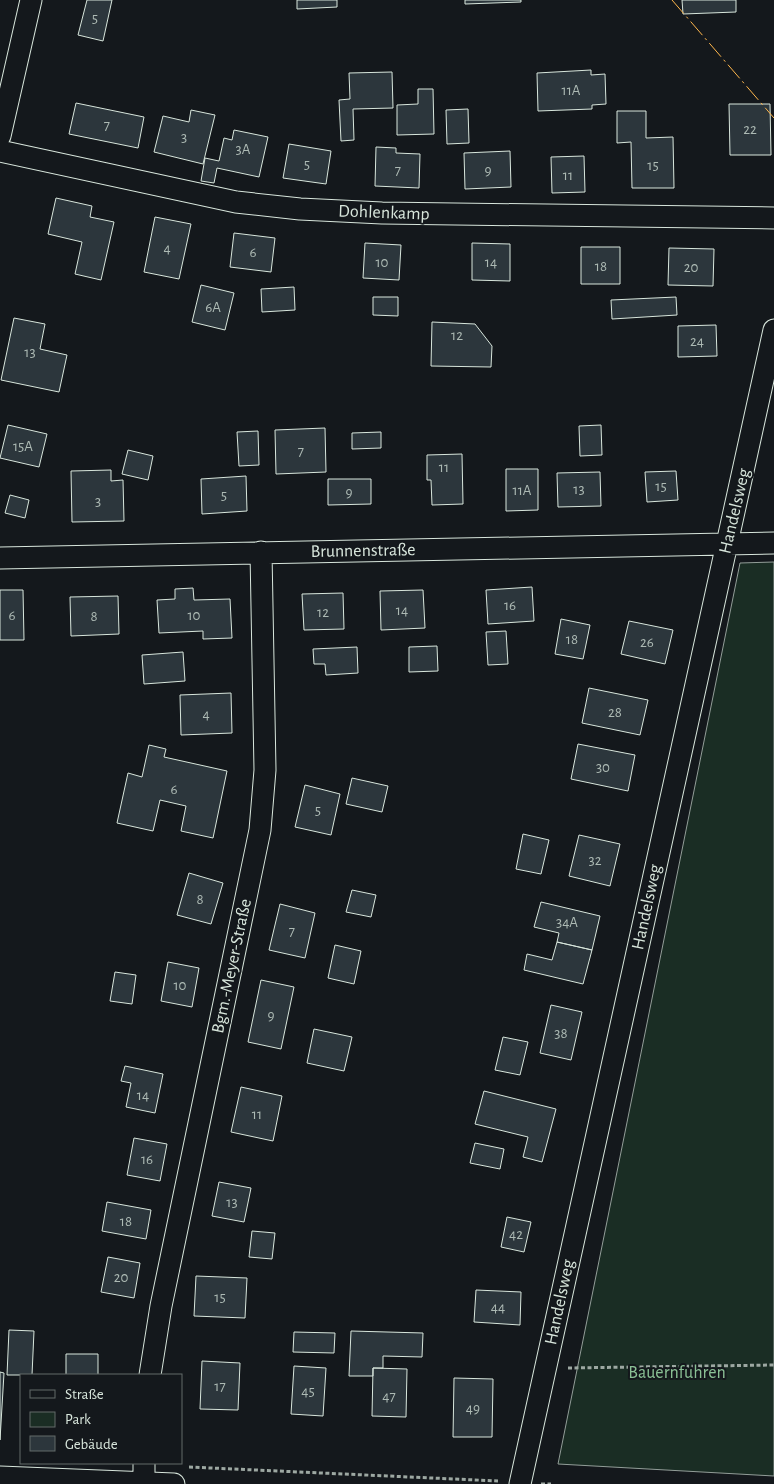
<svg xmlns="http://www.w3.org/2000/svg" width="774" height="1484" font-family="'Alegreya Sans',sans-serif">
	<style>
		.green { fill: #1a2d24; stroke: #939e99 }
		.building { fill: #2c363c; stroke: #d8e6dc }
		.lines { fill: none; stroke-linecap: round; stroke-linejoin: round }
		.minor-casing { stroke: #d8e6dc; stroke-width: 23 }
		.path { stroke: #9da8a2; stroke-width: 3; stroke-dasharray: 4 2.5; stroke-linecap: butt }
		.minor { stroke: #14181c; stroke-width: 21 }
		.power { stroke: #ffb74d; stroke-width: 1; stroke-dasharray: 18 4 2.5 4; stroke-linecap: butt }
		.labels { text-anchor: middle; stroke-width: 4; stroke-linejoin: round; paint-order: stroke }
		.number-label { font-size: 15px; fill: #adbab4 }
		.street-label { font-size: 18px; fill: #d8e6dc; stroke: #14181c }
		.park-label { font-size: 18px; fill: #8ac095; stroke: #14181c }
	</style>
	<rect width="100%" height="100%" fill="#14181c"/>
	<path class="green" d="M 774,562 L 774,1476 L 558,1464 L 740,563 Z"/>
	<path class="building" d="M 87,0 L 112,0 L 103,41 L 78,35 Z
		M 297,0 L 337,0 L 337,7 L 297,9 Z
		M 465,0 L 521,0 L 521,2 L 465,4 Z
		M 682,0 L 736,0 L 736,12 L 683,14 Z
		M 591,70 L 591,75 L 605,74 L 606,104 L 592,105 L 592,109 L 538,111 L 537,73 Z
		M 392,72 L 393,108 L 353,109 L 354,140 L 341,141 L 339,100 L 350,99 L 349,73 Z
		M 418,89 L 433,89 L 434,134 L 397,135 L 397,105 L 418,104 Z
		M 76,103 L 144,117 L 138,148 L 69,134 Z
		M 729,104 L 770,104 L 771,155 L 730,155 Z
		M 468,109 L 469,143 L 447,144 L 446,110 Z
		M 191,110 L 215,115 L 203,164 L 154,152 L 163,116 L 189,122 Z
		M 617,111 L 646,111 L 646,138 L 673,137 L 674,188 L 632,188 L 631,142 L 617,143 Z
		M 234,130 L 268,137 L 259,177 L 217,168 L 214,183 L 201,181 L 205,158 L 219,161 L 224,138 L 232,140 Z
		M 289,144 L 331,151 L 326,184 L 283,178 Z
		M 376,147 L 396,148 L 396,153 L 420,154 L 419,188 L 375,186 Z
		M 510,151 L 511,187 L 465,189 L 464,153 Z
		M 584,156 L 585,192 L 552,193 L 551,157 Z
		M 56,198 L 92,206 L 90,217 L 114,222 L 101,280 L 75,274 L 82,242 L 48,234 Z
		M 155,217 L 191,224 L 179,279 L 144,272 Z
		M 234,233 L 275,238 L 271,272 L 230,267 Z
		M 365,243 L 401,245 L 399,280 L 363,278 Z
		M 472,243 L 510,244 L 510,281 L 472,280 Z
		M 581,247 L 620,247 L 620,284 L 581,284 Z
		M 669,248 L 714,249 L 713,286 L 668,285 Z
		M 201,285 L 234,293 L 225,330 L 192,322 Z
		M 294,287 L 295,310 L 262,312 L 261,289 Z
		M 373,297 L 398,297 L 398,316 L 373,315 Z
		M 676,297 L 677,315 L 612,319 L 611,300 Z
		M 14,318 L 45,324 L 40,349 L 67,355 L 59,392 L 1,380 Z
		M 432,322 L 475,324 L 492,346 L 491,367 L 431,366 Z
		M 716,325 L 717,356 L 678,357 L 678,326 Z
		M 8,425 L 47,434 L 39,467 L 0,458 Z
		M 601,425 L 602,455 L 580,456 L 579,426 Z
		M 325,428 L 326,472 L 276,474 L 275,430 Z
		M 258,431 L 259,465 L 239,466 L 237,432 Z
		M 381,432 L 381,448 L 352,449 L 352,433 Z
		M 128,450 L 153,456 L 148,480 L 122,474 Z
		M 462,454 L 463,504 L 432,505 L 431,480 L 427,480 L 427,455 Z
		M 506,469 L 538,469 L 538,510 L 506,511 Z
		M 111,470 L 111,481 L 123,480 L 124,521 L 72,522 L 71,471 Z
		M 676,471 L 678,500 L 647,502 L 645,472 Z
		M 600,472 L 601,506 L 558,507 L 557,473 Z
		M 246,476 L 247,511 L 202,514 L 201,479 Z
		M 328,479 L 371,479 L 371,504 L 328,505 Z
		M 10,495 L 29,500 L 25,518 L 5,513 Z
		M 532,587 L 534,621 L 488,624 L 486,590 Z
		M 193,588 L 194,600 L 230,599 L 232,638 L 203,639 L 203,631 L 159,633 L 157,600 L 175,599 L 175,589 Z
		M 0,590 L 23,590 L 24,640 L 0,640 Z
		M 423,590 L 425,628 L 381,630 L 380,591 Z
		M 343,593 L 344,629 L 304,630 L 302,594 Z
		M 118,596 L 119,634 L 71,636 L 70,597 Z
		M 561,619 L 590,625 L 583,659 L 555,654 Z
		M 629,621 L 673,630 L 665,664 L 621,654 Z
		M 506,631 L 508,664 L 488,665 L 486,632 Z
		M 437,646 L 438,671 L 409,672 L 409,647 Z
		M 357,647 L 358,673 L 326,675 L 325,664 L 314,664 L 313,649 Z
		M 183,652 L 185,681 L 144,684 L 142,655 Z
		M 589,688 L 648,700 L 640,735 L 582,723 Z
		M 231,693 L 232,733 L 181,735 L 180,695 Z
		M 578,744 L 635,755 L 628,791 L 571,779 Z
		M 149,745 L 166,749 L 164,757 L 227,771 L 213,838 L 181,831 L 186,806 L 160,800 L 153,831 L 117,823 L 128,773 L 142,777 Z
		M 352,778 L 388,786 L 382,812 L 346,804 Z
		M 305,785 L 340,794 L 331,835 L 295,827 Z
		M 523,834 L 549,840 L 541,874 L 516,869 Z
		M 579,835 L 620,844 L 610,886 L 569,876 Z
		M 189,873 L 223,883 L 211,924 L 177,915 Z
		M 352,890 L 376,895 L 371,917 L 346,912 Z
		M 541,902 L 600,916 L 592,950 L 557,942 L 559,933 L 534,927 Z
		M 280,904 L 315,913 L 305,958 L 269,950 Z
		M 557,942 L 592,950 L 583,984 L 524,970 L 527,954 L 552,960 Z
		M 335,945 L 361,951 L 354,984 L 328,978 Z
		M 168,962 L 199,968 L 192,1007 L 161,1001 Z
		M 115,972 L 136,975 L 132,1004 L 110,1001 Z
		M 261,980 L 294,987 L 281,1049 L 248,1042 Z
		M 551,1005 L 582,1012 L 571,1060 L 540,1053 Z
		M 314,1029 L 352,1037 L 344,1071 L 307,1063 Z
		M 503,1037 L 528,1042 L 520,1075 L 495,1070 Z
		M 125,1066 L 163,1074 L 155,1113 L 126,1107 L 131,1083 L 121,1081 Z
		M 241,1087 L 282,1096 L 273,1141 L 231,1132 Z
		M 484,1091 L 556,1109 L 542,1162 L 523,1157 L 528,1137 L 475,1124 Z
		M 134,1138 L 167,1144 L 160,1181 L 127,1175 Z
		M 475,1143 L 504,1149 L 500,1169 L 470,1163 Z
		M 219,1182 L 251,1188 L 244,1222 L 212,1216 Z
		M 107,1202 L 151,1210 L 146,1239 L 102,1231 Z
		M 507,1217 L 531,1222 L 524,1252 L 501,1247 Z
		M 252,1231 L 275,1233 L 272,1259 L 249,1257 Z
		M 108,1257 L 140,1263 L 134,1298 L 101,1292 Z
		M 196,1276 L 247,1278 L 245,1318 L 194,1316 Z
		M 476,1290 L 521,1292 L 520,1325 L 474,1322 Z
		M 9,1330 L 34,1331 L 32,1375 L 7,1375 Z
		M 351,1331 L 423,1333 L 422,1357 L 383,1356 L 383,1368 L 373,1368 L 373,1376 L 349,1376 Z
		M 294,1332 L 335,1333 L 334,1353 L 293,1352 Z
		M 66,1354 L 98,1354 L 98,1375 L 66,1375 Z
		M 202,1361 L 240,1363 L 238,1410 L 200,1409 Z
		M 294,1366 L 326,1368 L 323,1416 L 291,1414 Z
		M 373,1368 L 407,1369 L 406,1417 L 372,1416 Z
		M 0,1372 L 4,1373 L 0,1440 Z
		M 454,1378 L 493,1379 L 492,1437 L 453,1437 Z"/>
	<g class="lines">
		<g class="minor-casing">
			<path id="minor" d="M 0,136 L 31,0
				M 0,151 L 236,202 L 300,209 L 382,213 L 774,218
				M 0,558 L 774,543
				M 150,1375 L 161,1306 L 260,830 L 265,770 L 261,552
				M 0,1477 L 174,1484
				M 144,1482 L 144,1463
				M 520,1484 L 774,330"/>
		</g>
		<path class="path" d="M 568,1368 L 774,1365
			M 189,1467 L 498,1481
			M 541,1484 L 551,1484"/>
		<use href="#minor" class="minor"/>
		<path class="power" d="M 672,0 L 774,118"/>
	</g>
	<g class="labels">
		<g class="number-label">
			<text x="95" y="23">5</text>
			<text x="571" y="95">11A</text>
			<text x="107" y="130">7</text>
			<text x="750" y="134">22</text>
			<text x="184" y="142">3</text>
			<text x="243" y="154">3A</text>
			<text x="307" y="169">5</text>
			<text x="653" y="170">15</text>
			<text x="398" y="175">7</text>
			<text x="488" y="175">9</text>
			<text x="568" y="180">11</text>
			<text x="167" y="253">4</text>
			<text x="253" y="257">6</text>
			<text x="382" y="267">10</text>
			<text x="491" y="267">14</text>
			<text x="601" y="271">18</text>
			<text x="691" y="272">20</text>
			<text x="213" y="312">6A</text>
			<text x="457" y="340">12</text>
			<text x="697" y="346">24</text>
			<text x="30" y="357">13</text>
			<text x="23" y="451">15A</text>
			<text x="301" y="456">7</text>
			<text x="444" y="472">11</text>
			<text x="661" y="491">15</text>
			<text x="579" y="494">13</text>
			<text x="522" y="495">11A</text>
			<text x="349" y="497">9</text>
			<text x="224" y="500">5</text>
			<text x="98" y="506">3</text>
			<text x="510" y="610">16</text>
			<text x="402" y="615">14</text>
			<text x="323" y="617">12</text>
			<text x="12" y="620">6</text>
			<text x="194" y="620">10</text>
			<text x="94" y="621">8</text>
			<text x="572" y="644">18</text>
			<text x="647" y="647">26</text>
			<text x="615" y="717">28</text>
			<text x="206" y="719">4</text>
			<text x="603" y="772">30</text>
			<text x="174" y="794">6</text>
			<text x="318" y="815">5</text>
			<text x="595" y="865">32</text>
			<text x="200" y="904">8</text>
			<text x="567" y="927">34A</text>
			<text x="292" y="936">7</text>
			<text x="180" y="990">10</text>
			<text x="271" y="1020">9</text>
			<text x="561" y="1038">38</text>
			<text x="143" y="1100">14</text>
			<text x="257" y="1119">11</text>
			<text x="147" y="1164">16</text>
			<text x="232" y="1207">13</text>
			<text x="126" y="1226">18</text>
			<text x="516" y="1239">42</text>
			<text x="121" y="1282">20</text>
			<text x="220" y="1302">15</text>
			<text x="498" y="1312">44</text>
			<text x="220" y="1391">17</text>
			<text x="308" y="1396">45</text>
			<text x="389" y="1401">47</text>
			<text x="473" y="1413">49</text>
		</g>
		<g class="street-label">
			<text transform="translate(384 212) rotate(2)" y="6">Dohlenkamp</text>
			<text transform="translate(734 511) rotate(-77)" y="6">Handelsweg</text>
			<text transform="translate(363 550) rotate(-1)" y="6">Brunnenstraße</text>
			<text transform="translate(646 907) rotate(-78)" y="6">Handelsweg</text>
			<text transform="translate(231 966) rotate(-78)" y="6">Bgm.-Meyer-Straße</text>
			<text transform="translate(559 1302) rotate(-78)" y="6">Handelsweg</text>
		</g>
		<g class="park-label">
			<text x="677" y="1378">Bauernfuhren</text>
		</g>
	</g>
	<rect x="20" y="1374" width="162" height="90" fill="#14181c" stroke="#626a69"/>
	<rect x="30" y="1390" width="25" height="8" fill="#14181c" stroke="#626a69"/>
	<text x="65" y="1399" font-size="15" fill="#d8e6dc">Straße</text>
	<rect x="30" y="1412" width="25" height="15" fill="#1a2d24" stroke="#626a69"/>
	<text x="65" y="1424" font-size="15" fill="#d8e6dc">Park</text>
	<rect x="30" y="1436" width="25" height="15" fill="#2c363c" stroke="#626a69"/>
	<text x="65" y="1449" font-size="15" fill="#d8e6dc">Gebäude</text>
</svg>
